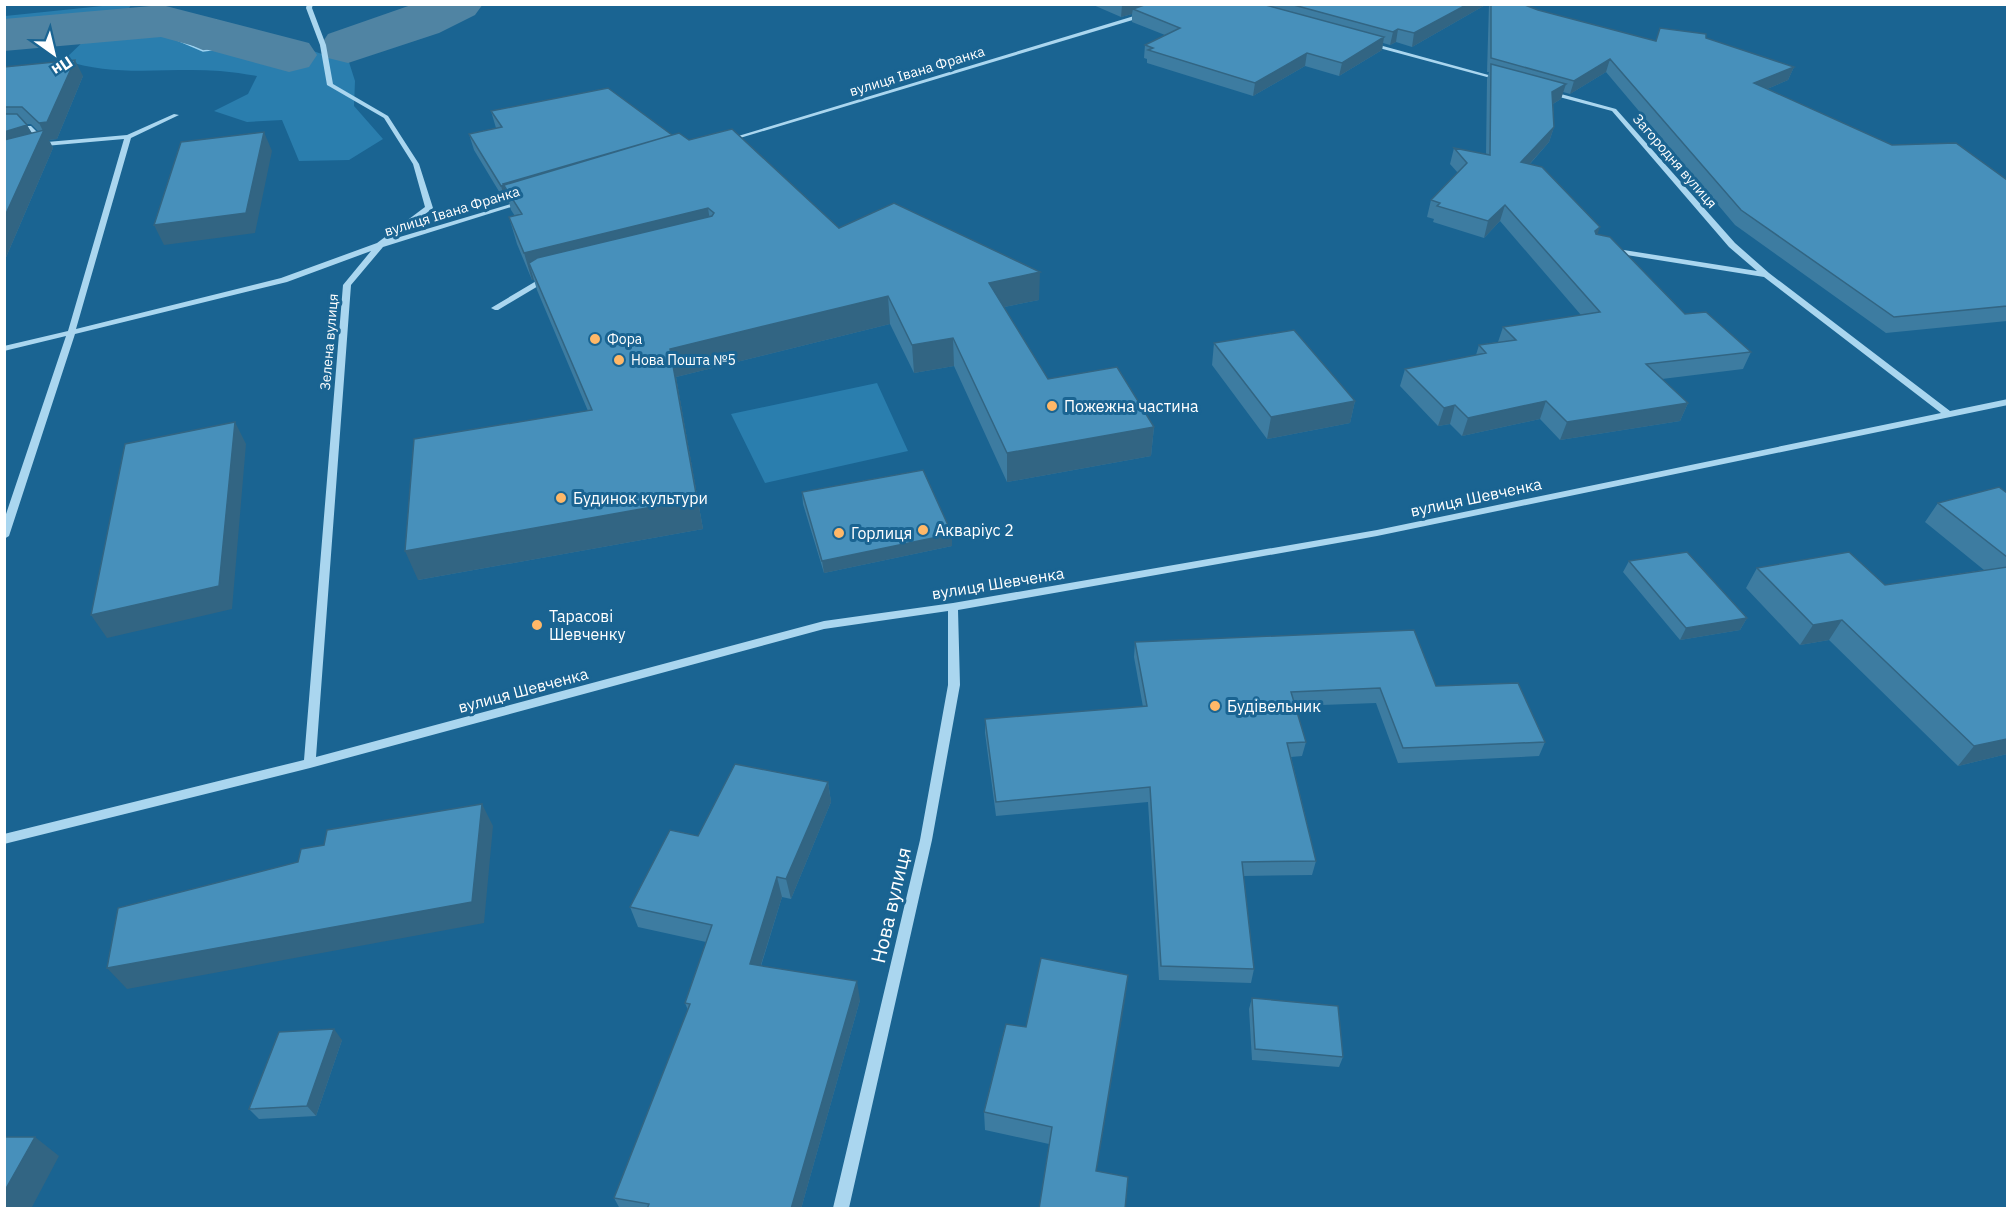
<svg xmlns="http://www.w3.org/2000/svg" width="2012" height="1213" font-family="'IBM Plex Sans',sans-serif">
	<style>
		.green { fill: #2a7eae }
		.water { fill: #5084a3; stroke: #9dd3f1; stroke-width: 1.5 }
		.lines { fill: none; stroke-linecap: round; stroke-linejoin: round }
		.river { fill: #5084a3; fill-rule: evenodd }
		.minor { fill: #aad6ef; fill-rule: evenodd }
		.wall { fill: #3d7ca1; fill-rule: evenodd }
		.shaded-wall { fill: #326583 }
		.building { fill: #4790bb; stroke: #326583; stroke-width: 1.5 }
		.poi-dot { fill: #ffb868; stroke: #1a6492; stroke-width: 2 }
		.labels { text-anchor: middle; stroke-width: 6; stroke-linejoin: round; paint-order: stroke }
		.far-street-label { font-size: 14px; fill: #fff; stroke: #1a6492 }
		.far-poi-label { font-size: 14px; fill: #fff; stroke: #1a6492; text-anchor: start }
		.poi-label { font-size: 16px; fill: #fff; stroke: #1a6492; text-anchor: start }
		.street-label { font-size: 16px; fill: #fff; stroke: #1a6492 }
		.near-street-label { font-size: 20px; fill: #fff; stroke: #1a6492 }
	</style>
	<rect width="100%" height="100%" fill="#1a6492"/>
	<path class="green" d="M 112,5 L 131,5 L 128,10 L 30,25 L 5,27 L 5,16 Z
		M 154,30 L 203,51 L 250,45 L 292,44 L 325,55 L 348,59 L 355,81 L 354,106 L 383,139 L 349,160 L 299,161 L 282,120 L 247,122 L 214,111 L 248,94 L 257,76 C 245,74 233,72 220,71 C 168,67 115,78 64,60 L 90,35 Z
		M 877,383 L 908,451 L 765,483 L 731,414 Z"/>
	<path class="water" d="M 138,16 L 216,20 L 250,45 L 203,51 L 154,30 L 90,35 L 5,36 L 5,34 Z"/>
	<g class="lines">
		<path class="river" d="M 414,4 L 483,4 L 475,15 L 439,33 L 348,63 L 328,58 L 320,46 L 328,34 Z
			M 162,5 L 309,43 L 317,55 L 309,67 L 289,72 L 161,37 L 4,51 L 4,19 Z"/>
		<path class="minor" d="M 307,4 L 313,4 L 312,8 L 326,45 L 333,84 L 388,116 L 419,164 L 433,208 L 393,239 L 521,201 L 527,202 L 383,247 L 351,285 L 316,757 L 824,621 L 953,603 L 1377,530 L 1941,413 L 1764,277 L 1608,252 L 1608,248 L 1611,248 L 1757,271 L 1729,247 L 1612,111 L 1548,94 L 1547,93 L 1550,91 L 1616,109 L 1735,243 L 1769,273 L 1950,411 L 2008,399 L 2008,405 L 1377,536 L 958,610 L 960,685 L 932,840 L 849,1208 L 833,1208 L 920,840 L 948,685 L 948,611 L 824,629 L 310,768 L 4,844 L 4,834 L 304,760 L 343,285 L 371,251 L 287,282 L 75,334 L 9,536 L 4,539 L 4,520 L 66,336 L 4,351 L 4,346 L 68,331 L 124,139 L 45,146 L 27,129 L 4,130 L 4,126 L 31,126 L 47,142 L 127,135 L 174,114 L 179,115 L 131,138 L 76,329 L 281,278 L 377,243 L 425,207 L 413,164 L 384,118 L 327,85 L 320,45 L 306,8 Z
			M 1144,13 L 1146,16 L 730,141 L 725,140 Z
			M 1368,43 L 1372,43 L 1503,79 L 1498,80 L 1368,45 Z
			M 543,277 L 550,279 L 498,310 L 495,310 L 491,308 Z"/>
	</g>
	<path class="wall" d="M 1091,4 L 1487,4 L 1412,47 L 1396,42 L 1390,45 L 1383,43 L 1382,50 L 1339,76 L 1305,66 L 1253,96 L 1147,63 L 1147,59 L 1144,58 L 1145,45 L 1165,35 L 1132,22 L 1132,14 L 1121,17 Z
		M 1489,4 L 1522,4 L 1538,10 L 1656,41 L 1660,28 L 1706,38 L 1794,67 L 1788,80 L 1767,89 L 1892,145 L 2007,180 L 2007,321 L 1886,333 L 1735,225 L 1606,72 L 1570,94 L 1563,92 L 1561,99 L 1553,104 L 1554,127 L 1549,142 L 1530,164 L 1597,235 L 1685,314 L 1751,352 L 1743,369 L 1662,379 L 1688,403 L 1680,421 L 1560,440 L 1540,419 L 1462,436 L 1450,424 L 1438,426 L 1400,386 L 1405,369 L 1476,355 L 1479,345 L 1498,342 L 1503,327 L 1581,315 L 1500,221 L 1484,238 L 1433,222 L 1434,219 L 1427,217 L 1431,200 L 1458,173 L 1450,164 L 1454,148 L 1486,155 L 1487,79 L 1489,72 L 1487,72 Z
		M 4,67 L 83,76 L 57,139 L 49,140 L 53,148 L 4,262 ZM 26,124 L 31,124 L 39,132 L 32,133 Z
		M 491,111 L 672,135 L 689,140 L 839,228 L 1039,300 L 1004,307 L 1048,379 L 1154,427 L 1151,456 L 1007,482 L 954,366 L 914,373 L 890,324 L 676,377 L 703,529 L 418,580 L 588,411 L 537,290 L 534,280 L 532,280 L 517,244 L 509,217 L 515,216 L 511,210 L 509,202 L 506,203 L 474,150 L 469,134 L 496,128 Z
		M 1214,343 L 1355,401 L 1350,423 L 1267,439 L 1212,365 Z
		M 802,492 L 952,546 L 824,573 L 803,504 Z
		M 2007,493 L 2007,754 L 1958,766 L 1829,640 L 1800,645 L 1746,588 L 1757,568 L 1885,585 L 1984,570 L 1925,522 L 1938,503 Z
		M 1629,561 L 1747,618 L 1740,630 L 1680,640 L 1623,572 Z
		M 1135,642 L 1436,686 L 1545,742 L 1539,756 L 1398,763 L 1376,703 L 1295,706 L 1306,742 L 1302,756 L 1291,757 L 1316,861 L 1312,875 L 1243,876 L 1254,969 L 1251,983 L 1159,980 L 1148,802 L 996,816 L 985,733 L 985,719 L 1143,707 L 1134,657 Z
		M 828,782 L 831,802 L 791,899 L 782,897 L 761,966 L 860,1000 L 801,1209 L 620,1209 L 614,1198 L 688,1010 L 685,1003 L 706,942 L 638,927 L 630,907 Z
		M 1128,975 L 1096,1171 L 1125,1209 L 1049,1144 L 985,1130 L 984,1112 L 1026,1027 Z
		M 1252,998 L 1343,1057 L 1339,1067 L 1252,1060 L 1249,1009 Z
		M 342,1040 L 316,1116 L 259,1119 L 249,1109 Z"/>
	<path class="shaded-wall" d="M 1164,4 L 1133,9 L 1132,14 L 1121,17 L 1122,5 Z
		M 1468,4 L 1487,4 L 1412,47 L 1414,33 Z
		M 1398,29 L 1396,42 L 1390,45 L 1393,32 Z
		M 1384,37 L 1382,50 L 1339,76 L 1342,63 Z
		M 1307,53 L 1305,66 L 1253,96 L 1255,83 Z
		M 1610,59 L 1606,72 L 1570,94 L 1574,81 Z
		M 75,60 L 83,76 L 57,139 L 49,140 L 53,148 L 4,262 L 4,218 L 43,131 L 39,123 Z
		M 1794,67 L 1788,80 L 1748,97 L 1754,83 Z
		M 1566,84 L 1561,99 L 1548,107 L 1552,92 Z
		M 27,125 L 37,142 L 4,152 L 4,132 Z
		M 1554,127 L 1549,142 L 1517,178 L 1521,162 Z
		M 264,132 L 272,151 L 255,233 L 164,245 L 154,225 Z
		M 504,185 L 509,202 L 506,203 L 501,186 Z
		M 1505,205 L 1500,221 L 1484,238 L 1488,221 Z
		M 708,208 L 712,234 L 529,263 L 534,280 L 532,280 L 524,253 Z
		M 1600,227 L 1594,244 L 1595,231 Z
		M 1040,272 L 1039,300 L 989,310 L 989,283 Z
		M 888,296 L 890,324 L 676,377 L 703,529 L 418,580 L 405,551 L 697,499 L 670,349 Z
		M 953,338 L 954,366 L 914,373 L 912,345 Z
		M 1355,401 L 1350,423 L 1267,439 L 1271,417 Z
		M 1546,401 L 1540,419 L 1462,436 L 1468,418 Z
		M 1688,403 L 1680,421 L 1560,440 L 1567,422 Z
		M 1455,405 L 1450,424 L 1438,426 L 1444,408 Z
		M 235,422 L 246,444 L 232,609 L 107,638 L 91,615 Z
		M 1154,427 L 1151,456 L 1007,482 L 1007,453 Z
		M 952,534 L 952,546 L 824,573 L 822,561 Z
		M 1747,618 L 1740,630 L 1680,640 L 1686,628 Z
		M 1842,620 L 1829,640 L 1800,645 L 1813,625 Z
		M 2007,739 L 2007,754 L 1958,766 L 1974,746 Z
		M 828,782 L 831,802 L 791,899 L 786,879 Z
		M 482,804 L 493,826 L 484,923 L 127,989 L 107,968 Z
		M 777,877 L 782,897 L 755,984 L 750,964 Z
		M 1128,975 L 1126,994 L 1094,1187 L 1096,1171 Z
		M 857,981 L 860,1000 L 801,1209 L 791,1209 Z
		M 334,1029 L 342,1040 L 316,1116 L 307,1106 Z
		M 35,1137 L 59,1156 L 31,1209 L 4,1209 L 4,1192 Z"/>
	<path class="building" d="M 1147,4 L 1262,4 L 1384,37 L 1342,63 L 1307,53 L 1255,83 L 1148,50 L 1153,48 L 1145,45 L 1180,28 L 1133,9 Z
		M 1290,4 L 1468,4 L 1414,33 L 1398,29 L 1393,32 Z
		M 1491,4 L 1522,4 L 1538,10 L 1656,41 L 1660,28 L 1706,34 L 1706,38 L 1794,67 L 1754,83 L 1892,145 L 1956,143 L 2007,180 L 2007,306 L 1894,317 L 1741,210 L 1610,59 L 1574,81 L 1491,58 Z
		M 75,60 L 47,122 L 39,123 L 22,107 L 4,107 L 4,67 Z
		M 1491,64 L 1566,84 L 1552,92 L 1554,127 L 1521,162 L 1542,167 L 1600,227 L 1595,231 L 1596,234 L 1610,237 L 1685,314 L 1706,312 L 1751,352 L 1646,364 L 1688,403 L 1567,422 L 1546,401 L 1468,418 L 1455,405 L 1444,408 L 1405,369 L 1486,353 L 1479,345 L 1516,340 L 1503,327 L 1600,312 L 1505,205 L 1488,221 L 1437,206 L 1440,203 L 1431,200 L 1467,163 L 1454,148 L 1490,155 Z
		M 608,88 L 672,135 L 501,186 L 469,134 L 502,127 L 491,111 Z
		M 4,114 L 17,114 L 27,125 L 4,132 Z
		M 732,129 L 839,228 L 894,203 L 1040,272 L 989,283 L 1048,379 L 1117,367 L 1154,427 L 1007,453 L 953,338 L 912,345 L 888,296 L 670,349 L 697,499 L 405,551 L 414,439 L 592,410 L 529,263 L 537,258 L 712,216 L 714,213 L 708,208 L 524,253 L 509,217 L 522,214 L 503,184 L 679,133 L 689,140 Z
		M 44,130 L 4,218 L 4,140 Z
		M 264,132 L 246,213 L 154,225 L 181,142 Z
		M 1294,330 L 1355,401 L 1271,417 L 1214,343 Z
		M 235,422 L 219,586 L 91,615 L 125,444 Z
		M 923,470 L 952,534 L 822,561 L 802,492 Z
		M 1999,487 L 2007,493 L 2007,557 L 1938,503 Z
		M 1687,552 L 1747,618 L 1686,628 L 1629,561 Z
		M 1849,552 L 1885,585 L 2007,567 L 2007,739 L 1974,746 L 1842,620 L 1813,625 L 1757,568 Z
		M 1414,630 L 1436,686 L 1518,683 L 1545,742 L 1403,748 L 1380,688 L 1291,692 L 1306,742 L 1287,743 L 1316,861 L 1242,862 L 1254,969 L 1161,966 L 1150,787 L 996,802 L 985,719 L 1147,706 L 1135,642 Z
		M 735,764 L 828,782 L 786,879 L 777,877 L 750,964 L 857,981 L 791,1209 L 647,1209 L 649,1204 L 614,1198 L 690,1004 L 685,1003 L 712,925 L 630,907 L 670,830 L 698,836 Z
		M 482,804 L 472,902 L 107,968 L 118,908 L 298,862 L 301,849 L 324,845 L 327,830 Z
		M 1041,958 L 1128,975 L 1096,1171 L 1128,1177 L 1125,1209 L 1039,1209 L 1052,1127 L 984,1112 L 1006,1024 L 1026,1027 Z
		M 1252,998 L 1338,1006 L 1343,1057 L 1255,1049 Z
		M 334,1029 L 307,1106 L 249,1109 L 279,1032 Z
		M 4,1137 L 35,1137 L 4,1192 Z"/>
	<g class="poi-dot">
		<circle cx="595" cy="339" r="6"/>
		<circle cx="619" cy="360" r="6"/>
		<circle cx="1052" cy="406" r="6"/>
		<circle cx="561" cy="498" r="6"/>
		<circle cx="923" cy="530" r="6"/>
		<circle cx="839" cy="533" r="6"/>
		<circle cx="537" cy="625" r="6"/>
		<circle cx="1215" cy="706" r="6"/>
	</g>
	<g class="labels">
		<g class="far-street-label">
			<text transform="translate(917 71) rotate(-17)" y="5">вулиця Івана Франка</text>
			<text transform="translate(1675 161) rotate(49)" y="5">Загородня вулиця</text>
			<text transform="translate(452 211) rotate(-17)" y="5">вулиця Івана Франка</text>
			<text transform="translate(329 342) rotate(-85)" y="5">Зелена вулиця</text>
		</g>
		<g class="far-poi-label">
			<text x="607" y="344">Фора</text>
			<text x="631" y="365">Нова Пошта №5</text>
		</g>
		<g class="poi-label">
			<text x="1064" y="412">Пожежна частина</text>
			<text x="573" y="504">Будинок культури</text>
			<text x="935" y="536">Акваріус 2</text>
			<text x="851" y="539">Горлиця</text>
			<text x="549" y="622">Тарасові<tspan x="549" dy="18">Шевченку</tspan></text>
			<text x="1227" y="712">Будівельник</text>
		</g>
		<g class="street-label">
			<text transform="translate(1476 497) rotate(-12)" y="6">вулиця Шевченка</text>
			<text transform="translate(998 583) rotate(-9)" y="6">вулиця Шевченка</text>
			<text transform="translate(523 690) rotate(-15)" y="6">вулиця Шевченка</text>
		</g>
		<g class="near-street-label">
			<text transform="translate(891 905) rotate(-77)" y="7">Нова вулиця</text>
		</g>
	</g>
	<rect width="2012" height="1213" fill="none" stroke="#ffffff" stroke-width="12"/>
	<g transform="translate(54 54) rotate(146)" stroke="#1a6492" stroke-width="4.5" paint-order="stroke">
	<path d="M0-4.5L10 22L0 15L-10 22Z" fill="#ffffff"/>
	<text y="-9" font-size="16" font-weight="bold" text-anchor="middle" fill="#ffffff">Пн</text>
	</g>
</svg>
